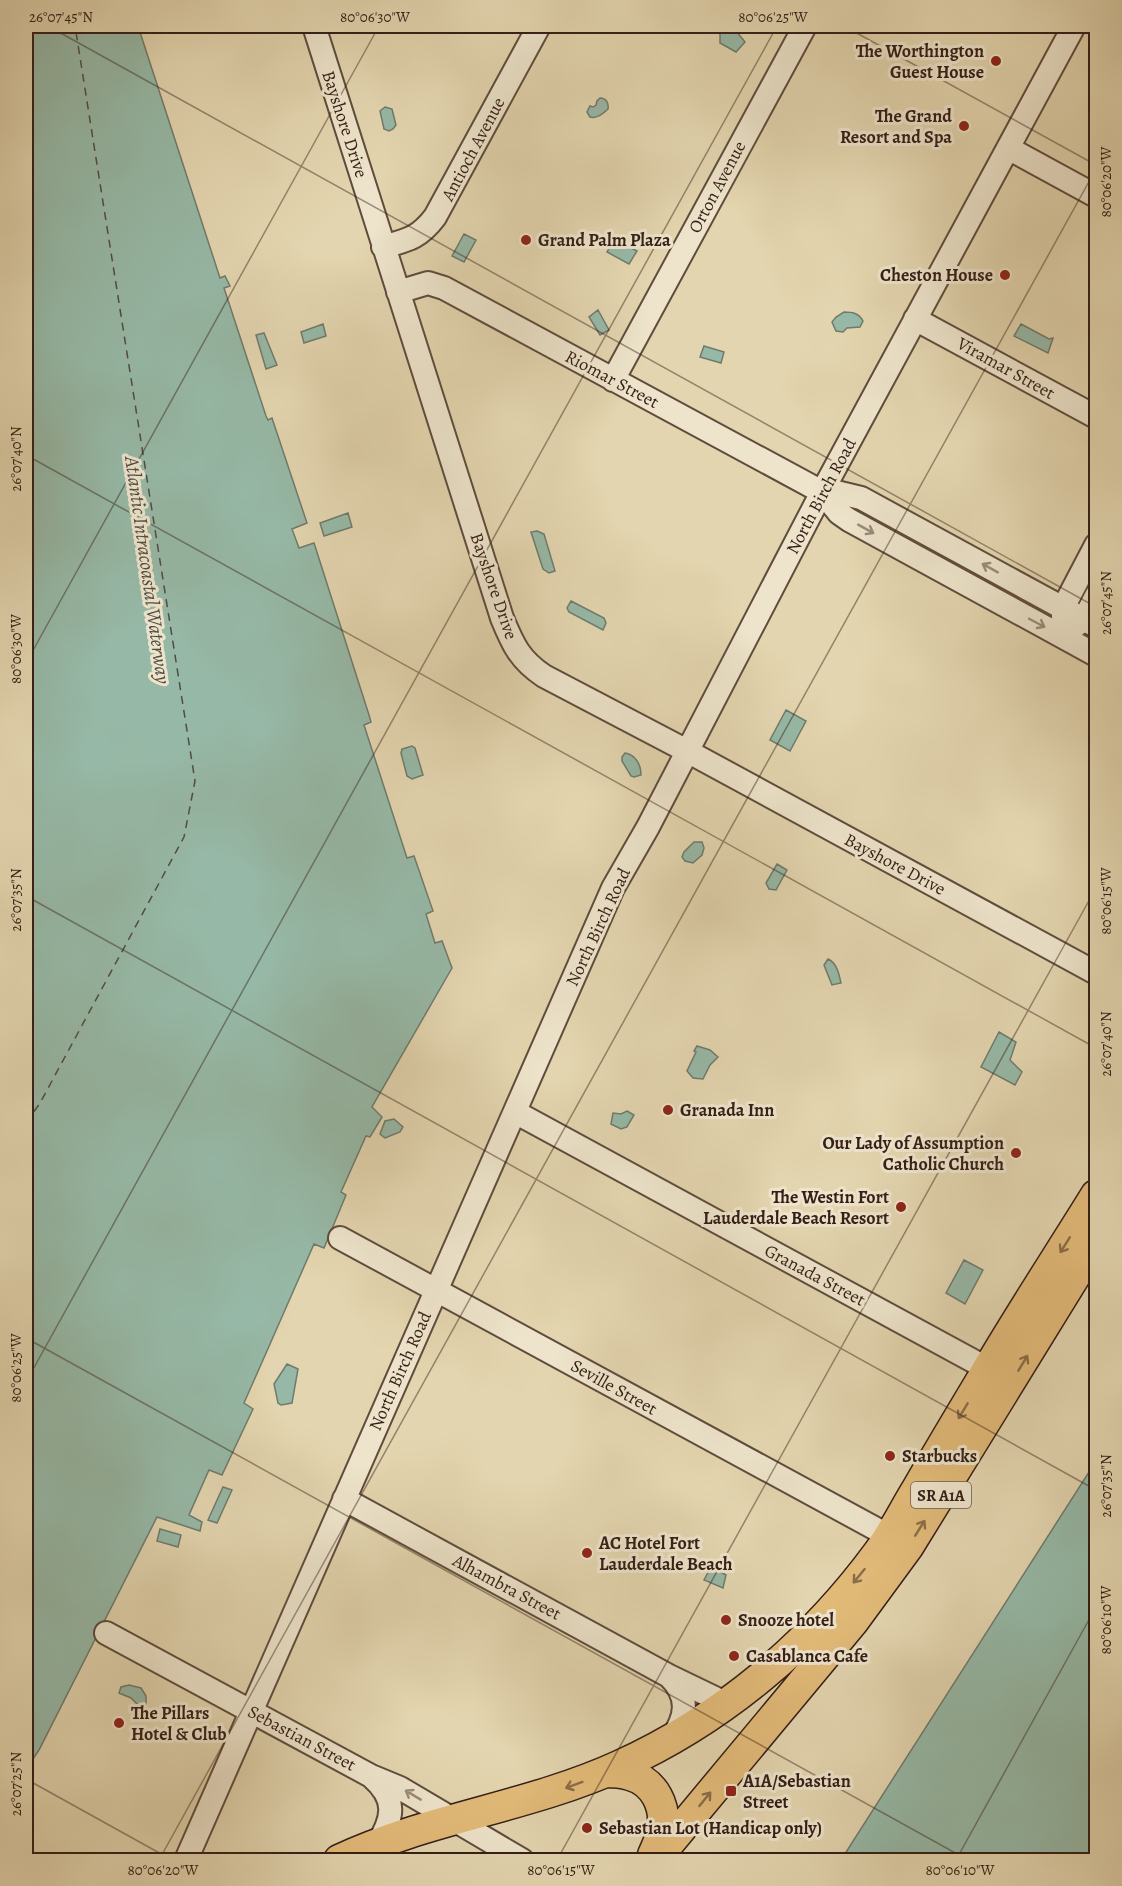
<svg xmlns="http://www.w3.org/2000/svg" width="1122" height="1886" font-family="Alegreya,serif">
	<style>
		.water { fill: #96b9a7; stroke: #6f7b6d; stroke-width: 1.5 }
		.lines { fill: none; stroke-linecap: round; stroke-linejoin: round }
		.ferry { stroke: #514c42; stroke-width: 1.5; stroke-dasharray: 8 6; stroke-linecap: butt }
		.minor-casing { stroke: #604c3d; stroke-width: 26 }
		.major-casing { stroke: #341e17; stroke-width: 33 }
		.minor { stroke: #ede4cb; stroke-width: 22 }
		.major { stroke: #e2ba78; stroke-width: 30 }
		.oneway { stroke: #9a8b7a }
		.oneway2 { stroke: #8b6c48 }
		.ticks { fill: none; stroke: #341e17; stroke-width: 1.5; stroke-opacity: 0.45 }
		.poi-dot { fill: #8f2418; stroke: #ede4cb; stroke-width: 2 }
		.labels { text-anchor: middle; stroke-width: 6; stroke-linejoin: round; paint-order: stroke }
		.shield { fill: #ede4cb; stroke: #6c594d; stroke-width: 1.5 }
		.shield-label { font-size: 16px; font-weight: bold; fill: #341e17 }
		.poi-label { font-size: 18px; font-weight: bold; fill: #341e17; stroke: #ede4cb; text-anchor: start }
		.street-label { font-size: 18px; fill: #341e17; stroke: #ede4cb }
		.water-label { font-size: 20px; font-style: italic; fill: #514c42; stroke: #ede4cb }
		.neatline { fill: none; stroke: #341e17; stroke-width: 2 }
		.ticks-label { font-size: 15px; text-anchor: middle; fill: #341e17 }
	</style>
	<rect width="100%" height="100%" fill="#e3d5af"/>
	<filter id="stains"><feTurbulence type="fractalNoise" baseFrequency=".00333" numOctaves="4"/><feColorMatrix values="0 0 0 0 .2 0 0 0 0 .09 0 0 0 0 .02 0 0 0 .5 -.17"/></filter>
	<radialGradient id="worn" r=".72"><stop offset=".6" stop-color="#630" stop-opacity="0"/><stop offset="1" stop-color="#630" stop-opacity=".3"/></radialGradient>
	<path class="water" d="M 26,26 L 138,26 L 220,278 L 225,276 L 230,286 L 224,288 L 266,416 L 268,420 L 272,418 L 307,523 L 292,529 L 299,548 L 314,543 L 369,715 L 371,722 L 364,725 L 407,858 L 414,856 L 433,911 L 426,914 L 435,943 L 442,941 L 452,968 L 372,1107 L 382,1117 L 370,1137 L 366,1136 L 341,1192 L 346,1195 L 324,1248 L 314,1244 L 244,1403 L 253,1409 L 222,1475 L 209,1470 L 189,1515 L 202,1522 L 200,1531 L 157,1517 L 39,1750 L 26,1769 L 26,845 L 32,837 L 29,766 L 26,762 Z
		M 720,26 L 732,26 L 745,42 L 736,52 L 720,43 Z
		M 600,98 C 606,98 609,103 608,109 C 603,114 597,119 590,117 L 587,112 L 590,106 L 593,107 L 596,105 L 597,101 Z
		M 385,107 L 392,109 L 396,125 L 393,129 L 389,131 L 384,129 L 380,111 Z
		M 464,234 L 476,240 L 464,262 L 452,256 Z
		M 614,239 L 637,251 L 629,264 L 607,252 Z
		M 598,310 L 609,330 L 600,335 L 589,317 Z
		M 844,312 C 852,312 859,313 863,321 L 860,327 L 847,328 L 843,332 L 836,331 L 832,322 L 836,317 Z
		M 323,324 L 326,336 L 304,343 L 301,332 Z
		M 1021,324 L 1049,339 L 1053,338 L 1048,353 L 1014,336 Z
		M 264,333 L 277,365 L 266,369 L 256,335 Z
		M 704,346 L 724,352 L 721,363 L 700,357 Z
		M 348,513 L 352,527 L 324,536 L 320,523 Z
		M 537,531 L 544,534 L 555,571 L 549,573 L 543,569 L 531,532 Z
		M 571,601 L 604,618 L 606,623 L 603,630 L 569,612 L 567,608 Z
		M 786,710 L 806,721 L 790,751 L 770,740 Z
		M 412,746 L 415,748 L 423,775 L 412,779 L 407,776 L 401,753 L 402,749 Z
		M 625,753 C 636,755 641,765 641,775 L 634,777 L 631,776 L 622,761 L 622,757 Z
		M 694,842 L 702,842 L 704,848 L 702,855 L 693,863 L 685,861 L 682,857 L 684,852 Z
		M 777,864 L 787,870 L 776,890 L 769,889 L 766,883 Z
		M 828,959 C 837,963 839,974 841,983 L 832,985 L 824,965 Z
		M 999,1032 L 1016,1042 L 1010,1060 L 1022,1072 L 1015,1085 L 981,1067 Z
		M 697,1046 L 710,1050 L 718,1057 L 710,1065 L 703,1079 L 693,1078 L 687,1071 L 696,1052 L 694,1051 Z
		M 627,1111 L 634,1115 L 627,1127 L 621,1129 L 611,1124 L 613,1113 L 621,1114 Z
		M 394,1119 L 403,1127 L 400,1132 L 385,1138 L 380,1134 L 385,1121 Z
		M 964,1260 L 983,1270 L 965,1304 L 946,1293 Z
		M 287,1364 L 298,1369 L 292,1403 L 281,1405 L 278,1403 L 274,1384 Z
		M 1096,1461 L 1096,1860 L 841,1860 Z
		M 223,1487 L 232,1490 L 217,1523 L 208,1520 Z
		M 160,1529 L 181,1535 L 178,1547 L 157,1541 Z
		M 711,1567 L 726,1575 L 723,1588 L 704,1580 Z
		M 129,1685 L 141,1688 L 146,1696 L 146,1704 L 139,1706 L 131,1698 L 119,1693 L 121,1687 Z"/>
	<g class="lines">
		<path class="ferry" d="M 26,1123 L 40,1103 L 184,837 L 195,781 L 75,26"/>
		<g class="minor-casing">
			<path id="minor" d="M 314,26 L 502,618 C 513,645 520,660 544,676 L 687,751 L 1096,973
				M 1008,148 L 1096,196
				M 383,247 C 408,240 419,238 435,217 L 539,26
				M 398,292 L 428,283 L 444,288 L 822,492 L 839,513 L 849,520 L 1096,655
				M 915,319 L 1096,417
				M 613,380 L 805,26
				M 822,492 L 836,492 L 861,498 L 1096,626
				M 1063,622 L 1063,608 L 1096,545
				M 1073,628 L 1084,619 L 1096,596
				M 515,1112 L 988,1369
				M 340,1238 L 889,1536
				M 344,1499 L 669,1676 L 727,1704
				M 106,1633 L 371,1776 L 400,1788 L 522,1860
				M 669,1676 C 690,1697 687,1716 671,1740
				M 372,1777 C 397,1799 394,1818 377,1845
				M 186,1860 L 613,888 L 648,827 L 822,492 L 1074,26"/>
		</g>
		<g class="major-casing">
			<path id="major" d="M 606,1772 C 614,1772 623,1773 630,1775 C 655,1782 667,1807 662,1832 C 660,1840 656,1848 653,1855
				M 339,1860 C 428,1818 529,1807 619,1766 C 723,1719 811,1644 878,1553 C 893,1533 904,1510 917,1489 C 937,1454 958,1419 979,1384 C 1016,1320 1057,1258 1096,1195
				M 655,1860 L 853,1622 L 908,1547 L 1096,1242"/>
		</g>
		<use href="#minor" class="minor"/>
		<use href="#major" class="major"/>
	</g>
	<defs><path id="oneway-shaft" d="M-6 0H5M1.5-3L5.5 0L1.5 3" fill="none" stroke-width="1.6" stroke-linecap="round" stroke-linejoin="round" transform="scale(1.5)"/></defs>
	<g class="oneway">
		<use href="#oneway-shaft" transform="translate(866 529) rotate(29)"/>
		<use href="#oneway-shaft" transform="translate(990 568) rotate(-151)"/>
		<use href="#oneway-shaft" transform="translate(1037 623) rotate(28)"/>
		<use href="#oneway-shaft" transform="translate(413 1795) rotate(-149)"/>
	</g>
	<g class="oneway2">
		<use href="#oneway-shaft" transform="translate(1065 1245) rotate(122)"/>
		<use href="#oneway-shaft" transform="translate(1023 1363) rotate(-59)"/>
		<use href="#oneway-shaft" transform="translate(963 1411) rotate(121)"/>
		<use href="#oneway-shaft" transform="translate(920 1528) rotate(-58)"/>
		<use href="#oneway-shaft" transform="translate(859 1576) rotate(129)"/>
		<use href="#oneway-shaft" transform="translate(574 1785) rotate(160)"/>
		<use href="#oneway-shaft" transform="translate(705 1799) rotate(-51)"/>
	</g>
	<path class="ticks" d="M 48,26 L 1096,607M 844,26 L 1096,165M 26,455 L 1096,1048M 26,663 L 379,26M 26,896 L 1096,1490M 26,1338 L 968,1860M 26,1382 L 777,26M 26,1779 L 172,1860M 159,1860 L 1096,169M 557,1860 L 1096,888M 956,1860 L 1096,1607"/>
	<g class="poi-dot">
		<circle cx="996" cy="61" r="6"/>
		<circle cx="964" cy="126" r="6"/>
		<circle cx="526" cy="240" r="6"/>
		<circle cx="1005" cy="275" r="6"/>
		<circle cx="668" cy="1110" r="6"/>
		<circle cx="1016" cy="1153" r="6"/>
		<circle cx="901" cy="1207" r="6"/>
		<circle cx="890" cy="1456" r="6"/>
		<circle cx="587" cy="1553" r="6"/>
		<circle cx="726" cy="1620" r="6"/>
		<circle cx="734" cy="1656" r="6"/>
		<circle cx="119" cy="1723" r="6"/>
		<rect x="725" y="1785" width="12" height="12" rx="3"/>
		<circle cx="587" cy="1828" r="6"/>
	</g>
	<g class="labels">
		<rect class="shield" x="911" y="1482" width="60" height="26" rx="4.5"/>
		<g class="shield-label">
			<text x="941" y="1501">SR A1A</text>
		</g>
		<g class="poi-label">
			<text x="984" y="57" text-anchor="end">The Worthington<tspan x="984" dy="21">Guest House</tspan></text>
			<text x="952" y="122" text-anchor="end">The Grand<tspan x="952" dy="21">Resort and Spa</tspan></text>
			<text x="538" y="246">Grand Palm Plaza</text>
			<text x="993" y="281" text-anchor="end">Cheston House</text>
			<text x="680" y="1116">Granada Inn</text>
			<text x="1004" y="1149" text-anchor="end">Our Lady of Assumption<tspan x="1004" dy="21">Catholic Church</tspan></text>
			<text x="889" y="1203" text-anchor="end">The Westin Fort<tspan x="889" dy="21">Lauderdale Beach Resort</tspan></text>
			<text x="902" y="1462">Starbucks</text>
			<text x="599" y="1549">AC Hotel Fort<tspan x="599" dy="21">Lauderdale Beach</tspan></text>
			<text x="738" y="1626">Snooze hotel</text>
			<text x="746" y="1662">Casablanca Cafe</text>
			<text x="131" y="1719">The Pillars<tspan x="131" dy="21">Hotel &amp; Club</tspan></text>
			<text x="743" y="1787">A1A/Sebastian<tspan x="743" dy="21">Street</tspan></text>
			<text x="599" y="1834">Sebastian Lot (Handicap only)</text>
		</g>
		<g class="street-label">
			<text transform="translate(345 124) rotate(72)" y="6">Bayshore Drive</text>
			<text transform="translate(473 149) rotate(-62)" y="6">Antioch Avenue</text>
			<text transform="translate(717 187) rotate(-62)" y="6">Orton Avenue</text>
			<text transform="translate(1006 368) rotate(29)" y="6">Viramar Street</text>
			<text transform="translate(612 379) rotate(28)" y="6">Riomar Street</text>
			<text transform="translate(821 496) rotate(-62)" y="6">North Birch Road</text>
			<text transform="translate(494 586) rotate(71)" y="6">Bayshore Drive</text>
			<text transform="translate(895 864) rotate(28)" y="6">Bayshore Drive</text>
			<text transform="translate(598 927) rotate(-65)" y="6">North Birch Road</text>
			<text transform="translate(815 1275) rotate(28)" y="6">Granada Street</text>
			<text transform="translate(400 1371) rotate(-66)" y="6">North Birch Road</text>
			<text transform="translate(614 1387) rotate(29)" y="6">Seville Street</text>
			<text transform="translate(507 1587) rotate(28)" y="6">Alhambra Street</text>
			<text transform="translate(302 1738) rotate(28)" y="6">Sebastian Street</text>
		</g>
		<g class="water-label">
			<text transform="translate(148 570) rotate(82)" y="7">Atlantic Intracoastal Waterway</text>
		</g>
	</g>
	<rect width="1122" height="1886" fill="none" stroke="#e3d5af" stroke-width="66"/>
	<rect x="33" y="33" width="1056" height="1820" class="neatline"/>
	<g class="ticks-label">
		<text x="61" y="22">26°07'45"N</text>
		<text x="375" y="22">80°06'30"W</text>
		<text x="773" y="22">80°06'25"W</text>
		<text transform="translate(1106 182) rotate(-90)" y="5">80°06'20"W</text>
		<text transform="translate(16 459) rotate(-90)" y="5">26°07'40"N</text>
		<text transform="translate(1106 603) rotate(-90)" y="5">26°07'45"N</text>
		<text transform="translate(16 649) rotate(-90)" y="5">80°06'30"W</text>
		<text transform="translate(16 900) rotate(-90)" y="5">26°07'35"N</text>
		<text transform="translate(1106 901) rotate(-90)" y="5">80°06'15"W</text>
		<text transform="translate(1106 1044) rotate(-90)" y="5">26°07'40"N</text>
		<text transform="translate(16 1368) rotate(-90)" y="5">80°06'25"W</text>
		<text transform="translate(1106 1486) rotate(-90)" y="5">26°07'35"N</text>
		<text transform="translate(1106 1620) rotate(-90)" y="5">80°06'10"W</text>
		<text transform="translate(16 1784) rotate(-90)" y="5">26°07'25"N</text>
		<text x="163" y="1875">80°06'20"W</text>
		<text x="561" y="1875">80°06'15"W</text>
		<text x="960" y="1875">80°06'10"W</text>
	</g>
	<rect width="100%" height="100%" filter="url(#stains)"/>
	<rect width="100%" height="100%" fill="url(#worn)"/>
</svg>
